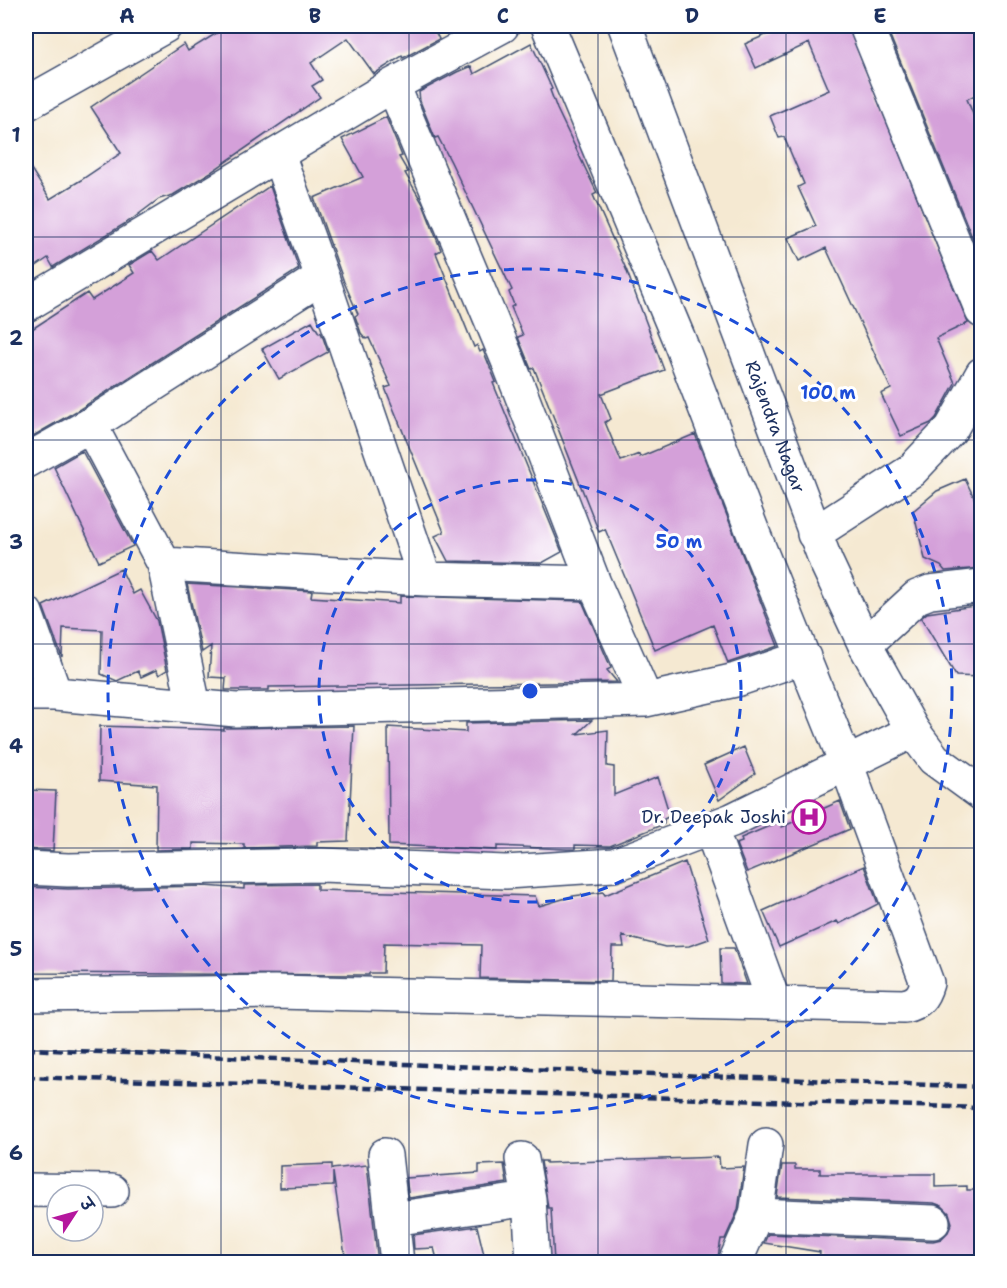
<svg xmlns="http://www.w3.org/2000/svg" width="1007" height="1288" font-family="'Shantell Sans','Playpen Sans Deva',sans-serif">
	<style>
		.building { fill: #d4a0d9 }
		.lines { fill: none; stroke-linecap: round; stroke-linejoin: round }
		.street-casing { stroke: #3c4b6f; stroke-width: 36 }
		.secondary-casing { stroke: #3c4b6f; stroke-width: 36 }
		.street { stroke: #fff; stroke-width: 33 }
		.secondary { stroke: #fff; stroke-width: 33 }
		.rail { stroke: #1b2f5e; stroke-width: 4.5; stroke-dasharray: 9 4.5; stroke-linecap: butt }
		.grid { fill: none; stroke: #1b2f5e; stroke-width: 1.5; stroke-opacity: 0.55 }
		.ring { fill: none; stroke: #1d4ed8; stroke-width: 3; stroke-dasharray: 10 8 }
		.labels { text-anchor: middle; stroke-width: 6; stroke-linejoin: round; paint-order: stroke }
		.street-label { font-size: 18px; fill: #1b2f5e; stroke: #fff }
		.poi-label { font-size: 18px; fill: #1b2f5e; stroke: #fff; text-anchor: end }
		.centre { fill: #1d4ed8; stroke: #fff; stroke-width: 3 }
		.ring-label { font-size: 18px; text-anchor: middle; font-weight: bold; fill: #1d4ed8; stroke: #fff; stroke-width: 6; stroke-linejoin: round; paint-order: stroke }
		.neatline { fill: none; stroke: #1b2f5e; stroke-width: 2 }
		.grid-label { font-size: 20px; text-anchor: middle; font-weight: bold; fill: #1b2f5e }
	</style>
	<rect width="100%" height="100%" fill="#fff"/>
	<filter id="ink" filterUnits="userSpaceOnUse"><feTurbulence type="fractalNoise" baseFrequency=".0167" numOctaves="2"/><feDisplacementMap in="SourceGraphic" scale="12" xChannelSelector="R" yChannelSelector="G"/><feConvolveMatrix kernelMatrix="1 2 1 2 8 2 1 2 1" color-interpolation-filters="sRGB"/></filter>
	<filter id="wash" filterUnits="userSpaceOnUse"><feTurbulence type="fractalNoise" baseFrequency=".008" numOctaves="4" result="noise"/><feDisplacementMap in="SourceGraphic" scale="24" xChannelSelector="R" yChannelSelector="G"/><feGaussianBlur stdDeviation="1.35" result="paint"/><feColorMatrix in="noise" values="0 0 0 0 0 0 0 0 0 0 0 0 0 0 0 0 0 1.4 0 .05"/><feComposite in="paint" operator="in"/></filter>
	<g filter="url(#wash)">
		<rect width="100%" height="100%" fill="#f5e9d2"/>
		<g id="blocks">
			<path class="building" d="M 228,26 L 432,26 L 439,39 L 403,58 L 402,56 L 374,74 L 348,38 L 311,63 L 322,80 L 312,86 L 320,97 L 211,172 L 173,195 L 159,199 L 131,220 L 53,267 L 48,258 L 26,273 L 26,161 L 50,199 L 81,180 L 121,153 L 91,107 L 184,44 L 188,51 Z
				M 786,26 L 848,26 L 968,323 L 936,338 L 955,383 L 936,418 L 931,423 L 901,436 L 881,394 L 891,389 L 826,248 L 799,261 L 788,238 L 816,226 L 798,187 L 804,184 L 784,137 L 779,138 L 770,116 L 829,90 L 809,43 L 756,68 L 745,44 Z
				M 886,26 L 981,26 L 981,92 L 967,99 L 981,134 L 981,253 L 979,254 Z
				M 531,43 L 552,89 L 550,90 L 557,109 L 597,193 L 593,195 L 626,269 L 664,370 L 601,394 L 611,419 L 605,422 L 621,461 L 639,454 L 640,457 L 695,434 L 778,646 L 728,663 L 713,625 L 655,650 L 605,529 L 599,532 L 534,368 L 531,369 L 518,337 L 523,335 L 511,307 L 514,305 L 509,292 L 512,290 L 451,162 L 438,137 L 435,138 L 420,101 L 419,92 L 457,72 L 471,66 L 474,74 Z
				M 386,117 L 402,156 L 399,157 L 408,172 L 405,173 L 423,204 L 441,250 L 436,253 L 474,347 L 477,345 L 480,352 L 483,350 L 496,382 L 493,383 L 562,552 L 542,563 L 448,561 L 435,536 L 444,532 L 385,388 L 391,386 L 369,338 L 366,339 L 361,333 L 355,316 L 358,314 L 344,282 L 314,198 L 363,177 L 342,139 Z
				M 270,186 L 299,269 L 80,409 L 26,440 L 26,333 L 87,293 L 92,300 L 134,273 L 129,265 L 152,251 L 159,260 Z
				M 312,321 L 319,333 L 321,332 L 328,352 L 279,379 L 262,349 Z
				M 82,451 L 133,546 L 99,562 L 54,467 Z
				M 965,479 L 981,512 L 981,568 L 945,571 L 941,566 L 925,559 L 913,511 L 937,491 Z
				M 121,569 L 133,594 L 140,590 L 157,621 L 167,670 L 159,675 L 156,670 L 141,677 L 138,671 L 117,681 L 101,674 L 102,630 L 63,628 L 62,657 L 43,606 Z
				M 187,584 L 312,591 L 311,597 L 400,603 L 400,596 L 582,601 L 611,668 L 607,670 L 617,682 L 269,687 L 269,690 L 225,690 L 226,678 L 209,677 L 211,646 L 202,652 Z
				M 981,605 L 981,677 L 956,676 L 921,618 L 927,613 Z
				M 592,720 L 577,734 L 608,730 L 607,766 L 614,767 L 614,795 L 658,777 L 670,816 L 664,819 L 664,824 L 610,846 L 575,845 L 575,849 L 567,849 L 497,846 L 497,850 L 389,845 L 388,727 L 466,732 L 466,723 Z
				M 100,726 L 224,730 L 224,728 L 354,726 L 348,841 L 317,842 L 317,846 L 244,848 L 244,844 L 193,843 L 193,849 L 156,850 L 157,785 L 99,781 Z
				M 744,747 L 755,774 L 719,800 L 704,765 Z
				M 26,790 L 56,791 L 53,851 L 26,849 Z
				M 840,801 L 850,829 L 747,872 L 736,844 L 742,842 L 741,838 L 779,822 L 782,827 Z
				M 685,862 L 709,939 L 689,946 L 665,947 L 622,936 L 624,947 L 612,947 L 611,981 L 480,978 L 481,945 L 384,943 L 383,973 L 369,973 L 369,975 L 26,973 L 26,887 L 68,889 L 205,886 L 244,889 L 244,885 L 317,884 L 317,890 L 535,896 L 539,906 L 573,896 L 603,892 L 605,895 Z
				M 864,866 L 878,904 L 839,924 L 837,921 L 779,947 L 763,911 Z
				M 720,948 L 734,948 L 747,984 L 721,983 Z
				M 719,1157 L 720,1168 L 744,1167 L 738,1210 L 725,1239 L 721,1239 L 717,1263 L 554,1263 L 551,1208 L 548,1208 L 541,1161 L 546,1161 L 546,1163 Z
				M 332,1164 L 332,1169 L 367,1165 L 378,1263 L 346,1263 L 333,1172 L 333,1186 L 280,1188 L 280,1166 Z
				M 504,1164 L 507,1183 L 409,1198 L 406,1178 L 479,1173 L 479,1165 Z
				M 782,1165 L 795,1165 L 795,1169 L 820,1169 L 820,1174 L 935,1174 L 935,1187 L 967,1186 L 967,1190 L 981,1190 L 981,1263 L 890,1263 L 858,1259 L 857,1263 L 835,1263 L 819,1261 L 820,1252 L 764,1243 L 768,1234 L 933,1241 L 941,1239 L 948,1232 L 952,1223 L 949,1213 L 942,1206 L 934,1203 L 777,1197 Z
				M 477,1226 L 486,1263 L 438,1263 L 434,1248 L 414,1249 L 413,1235 Z"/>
		</g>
	</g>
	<g filter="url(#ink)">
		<use href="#blocks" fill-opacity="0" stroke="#3c4b6f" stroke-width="1.5"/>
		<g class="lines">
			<g class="street-casing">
				<path id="street" d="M 866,26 L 982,311
					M 393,85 L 502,26
					M 26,104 L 165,26
					M 278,154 L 322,277
					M 26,305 L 393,85 L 509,363 L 594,583 L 646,700 L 236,710 L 55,694 L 26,694
					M 26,461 L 90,425 L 322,277 L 425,579 L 164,564 L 90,425
					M 814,534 L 911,471 L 951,429 L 982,374
					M 164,564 L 194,706
					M 425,579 L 594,583
					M 26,613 L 55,694
					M 865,645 L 917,597 L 930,592 L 982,586
					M 646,700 L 736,680 L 804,657
					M 711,829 L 774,1002
					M 26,868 L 68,870 L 321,865 L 506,872 L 614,865 L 732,820 L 913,731
					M 26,995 L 275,992 L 904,1006 C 918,1003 923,997 927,983 L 846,763 L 754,535 L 678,337 L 548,26
					M 385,1155 L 397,1262
					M 522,1159 L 529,1199 L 533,1262
					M 26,1190 L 112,1191
					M 756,1215 L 933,1222
					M 393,1219 L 529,1199
					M 735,1262 L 756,1215 L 766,1145"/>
			</g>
			<g class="secondary-casing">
				<g id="secondary">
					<path id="s1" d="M 625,26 L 826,562 L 865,645 L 913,731 L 934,759 L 982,794"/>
				</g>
			</g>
			<use href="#street" class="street"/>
			<use href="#secondary" class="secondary"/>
			<path class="rail" d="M 26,1049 L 982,1087
				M 26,1077 L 982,1108"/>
		</g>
	</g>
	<path class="grid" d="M 221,26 L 221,1262M 409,26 L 409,1262M 598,26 L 598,1262M 786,26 L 786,1262M 26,237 L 982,237M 26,440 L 982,440M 26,644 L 982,644M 26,848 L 982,848M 26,1051 L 982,1051"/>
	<g class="ring">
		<circle cx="530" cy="691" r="211"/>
		<circle cx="530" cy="691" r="422"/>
	</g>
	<defs>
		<g id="hospital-ring" transform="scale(1.725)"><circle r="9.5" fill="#fff" stroke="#b5179e" stroke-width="1.5"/><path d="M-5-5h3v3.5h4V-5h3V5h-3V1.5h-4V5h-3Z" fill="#b5179e"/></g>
	</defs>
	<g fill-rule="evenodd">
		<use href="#hospital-ring" x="809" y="817"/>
	</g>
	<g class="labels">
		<g class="street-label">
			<text dy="6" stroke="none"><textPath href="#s1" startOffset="428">Rajendra Nagar</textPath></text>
		</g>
		<g class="poi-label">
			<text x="786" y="823">Dr. Deepak Joshi</text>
		</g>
	</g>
	<circle cx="530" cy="691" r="9" class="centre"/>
	<g class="ring-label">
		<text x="828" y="399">100 m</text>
		<text x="679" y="548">50 m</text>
	</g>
	<rect width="1007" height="1288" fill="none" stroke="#fff" stroke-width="66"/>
	<g transform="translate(75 1213) rotate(54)"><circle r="28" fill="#ffffff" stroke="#a4acbf" stroke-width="1.5"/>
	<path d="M0-4.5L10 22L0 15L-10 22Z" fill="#b5179e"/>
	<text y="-9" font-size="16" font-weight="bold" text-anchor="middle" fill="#1b2f5e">उ</text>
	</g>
	<rect x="33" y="33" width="941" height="1222" class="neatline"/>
	<g class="grid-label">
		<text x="127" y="23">A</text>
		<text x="315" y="23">B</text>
		<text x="503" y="23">C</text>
		<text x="692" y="23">D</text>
		<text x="880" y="23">E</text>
		<text x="16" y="142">1</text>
		<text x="16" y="345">2</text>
		<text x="16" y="549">3</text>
		<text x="16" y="753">4</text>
		<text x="16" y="956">5</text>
		<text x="16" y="1160">6</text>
	</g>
</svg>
